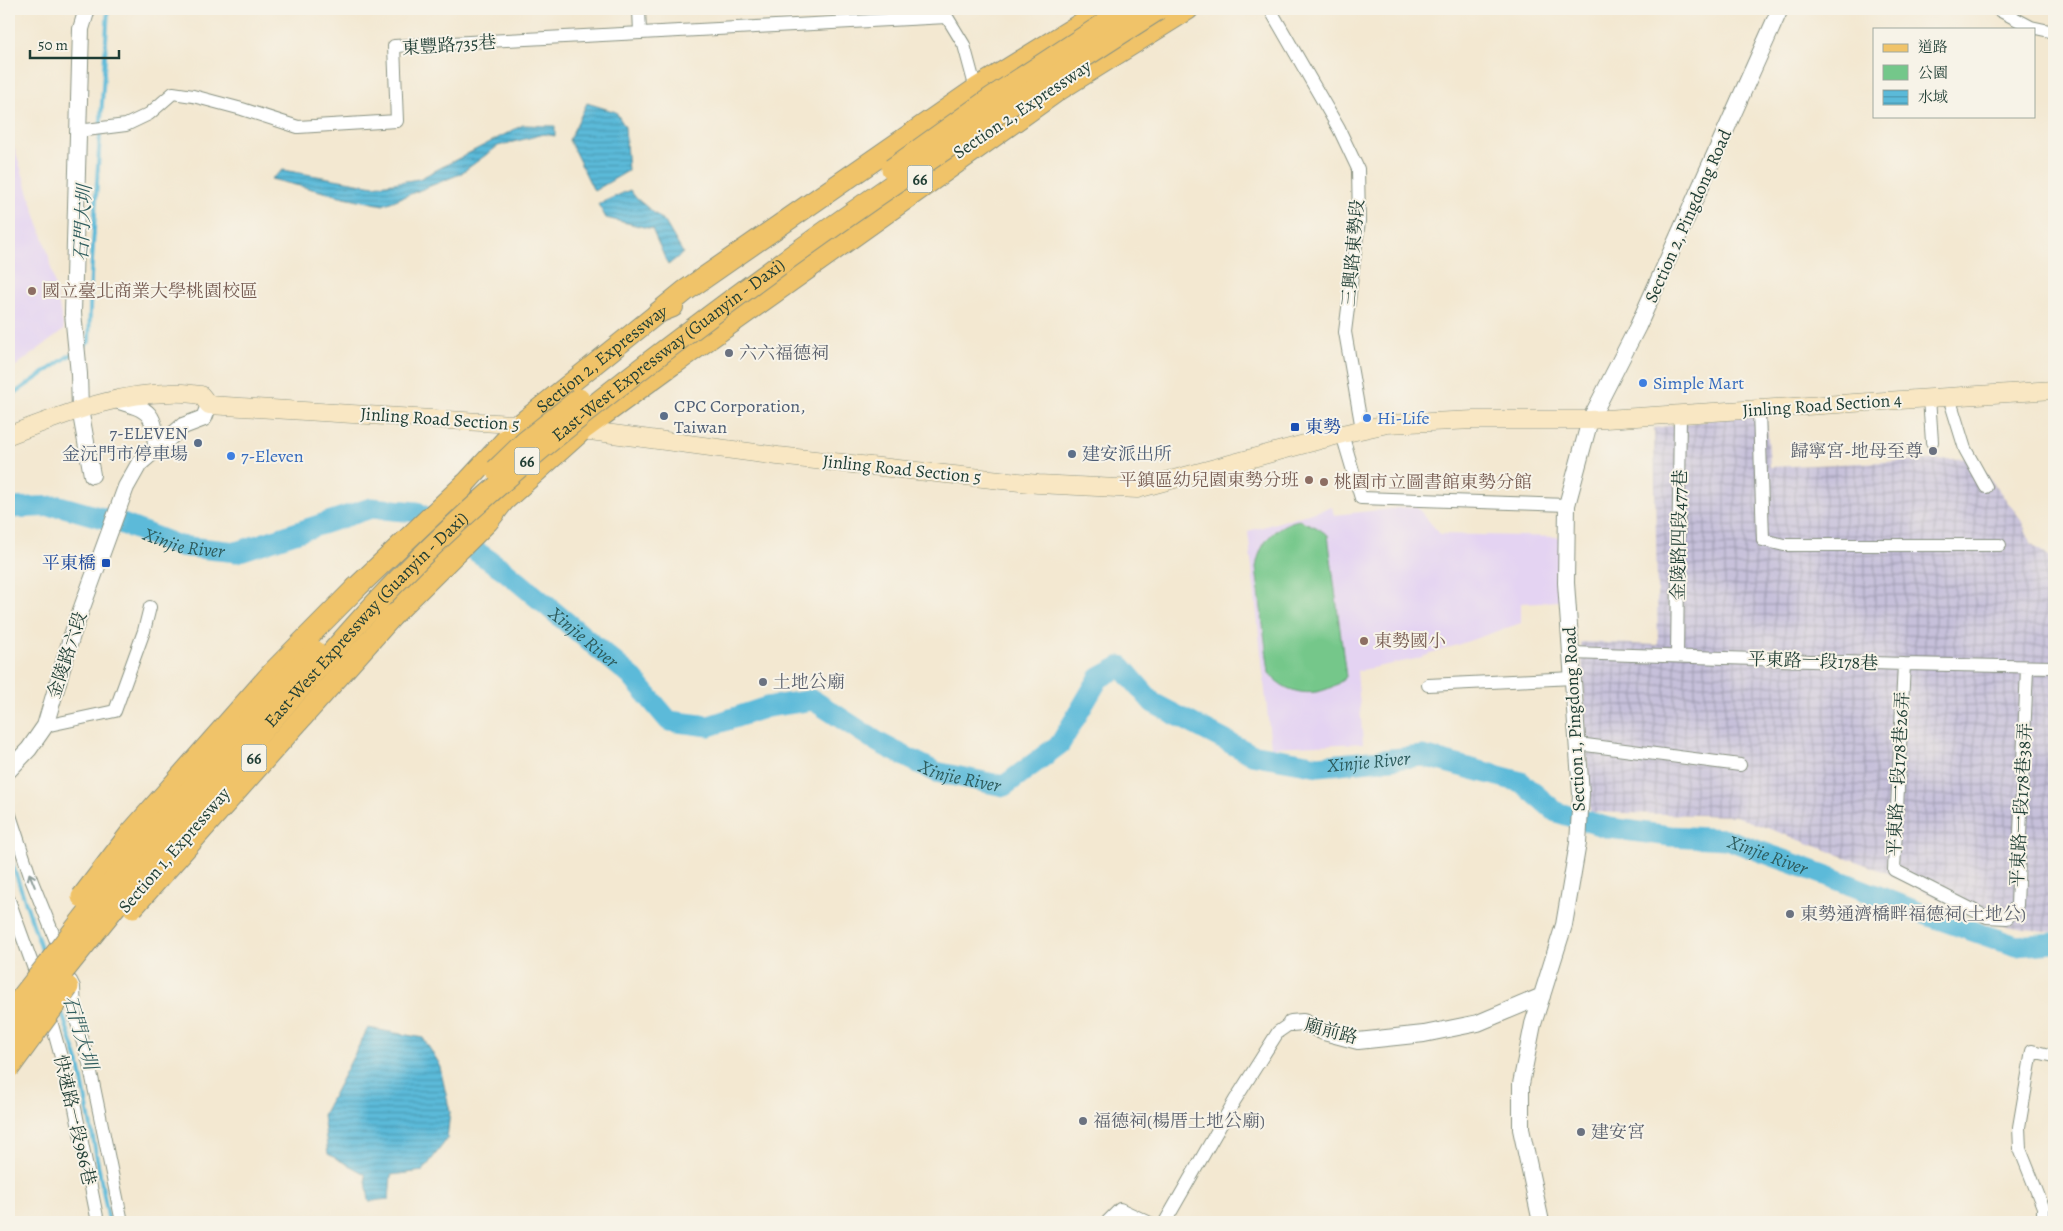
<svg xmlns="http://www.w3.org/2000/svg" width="2063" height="1231" font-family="Alegreya,'Noto Serif TC',serif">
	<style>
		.built { fill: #e4d3f2 }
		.industrial { fill: url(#industrial-grid) }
		.green { fill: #74c78a; stroke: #4a825f }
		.water { fill: url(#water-rules); stroke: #3d7c86 }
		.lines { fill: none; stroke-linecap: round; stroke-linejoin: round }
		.stream { stroke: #5bbad9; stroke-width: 4 }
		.river { stroke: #5bbad9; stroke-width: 21 }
		.minor-casing { stroke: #899282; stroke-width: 14 }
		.tertiary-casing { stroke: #899282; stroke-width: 18 }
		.secondary-casing { stroke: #899282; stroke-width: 19 }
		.primary-casing { stroke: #899282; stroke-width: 22 }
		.trunk-casing { stroke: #899282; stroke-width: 23 }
		.minor { stroke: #fff; stroke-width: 12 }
		.tertiary { stroke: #fff; stroke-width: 16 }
		.secondary { stroke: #f9e7c3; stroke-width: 18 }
		.primary { stroke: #f0c369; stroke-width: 20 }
		.trunk { stroke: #f0c369; stroke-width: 21 }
		.trunk-bridge-casing { stroke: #899282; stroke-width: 23; stroke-linecap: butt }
		.trunk-bridge { stroke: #f0c369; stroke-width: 21 }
		.oneway { stroke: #8f9e9a }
		.education-dot { fill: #8d6e63; stroke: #f7f3e8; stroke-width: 2 }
		.worship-dot { fill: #6b7280; stroke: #f7f3e8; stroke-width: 2 }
		.shop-dot { fill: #3f7fe0; stroke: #f7f3e8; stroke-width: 2 }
		.service-dot { fill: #5c6f8a; stroke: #f7f3e8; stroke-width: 2 }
		.transit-dot { fill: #1a4fb4; stroke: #f7f3e8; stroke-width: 2 }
		.labels { text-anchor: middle; stroke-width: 4; stroke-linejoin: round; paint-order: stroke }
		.shield { fill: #f7f3e8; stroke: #60746a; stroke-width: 1 }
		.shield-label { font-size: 16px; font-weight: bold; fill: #1f3d34 }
		.street-label { font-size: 18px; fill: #1f3d34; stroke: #f7f3e8 }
		.education-label { font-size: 18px; fill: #785e54; stroke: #f7f3e8; text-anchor: start }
		.worship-label { font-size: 18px; fill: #5b616d; stroke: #f7f3e8; text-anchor: start }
		.shop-label { font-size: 18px; fill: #366cbe; stroke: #f7f3e8; text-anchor: start }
		.service-label { font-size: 18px; fill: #4e5e75; stroke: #f7f3e8; text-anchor: start }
		.transit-label { font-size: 18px; fill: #164399; stroke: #f7f3e8; text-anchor: start }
		.water-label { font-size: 19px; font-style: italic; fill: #2e5c5d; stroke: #f7f3e8 }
	</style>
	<defs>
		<pattern id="industrial-grid" width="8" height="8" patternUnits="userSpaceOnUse" patternTransform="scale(1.25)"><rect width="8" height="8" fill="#c6c0da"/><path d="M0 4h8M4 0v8" fill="none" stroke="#a09db2"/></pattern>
		<pattern id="water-rules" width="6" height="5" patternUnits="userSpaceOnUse" patternTransform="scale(1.25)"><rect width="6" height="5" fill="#5bbad9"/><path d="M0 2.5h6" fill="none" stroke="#4b98b1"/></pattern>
	</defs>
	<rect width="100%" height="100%" fill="#f7f3e8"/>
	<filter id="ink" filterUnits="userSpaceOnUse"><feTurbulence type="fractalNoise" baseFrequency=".02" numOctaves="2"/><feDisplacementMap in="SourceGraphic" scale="10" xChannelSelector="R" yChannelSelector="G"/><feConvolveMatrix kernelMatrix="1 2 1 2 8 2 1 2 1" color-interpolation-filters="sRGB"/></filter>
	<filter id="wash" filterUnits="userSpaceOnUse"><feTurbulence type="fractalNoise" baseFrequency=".0096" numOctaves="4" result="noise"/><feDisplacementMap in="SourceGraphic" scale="20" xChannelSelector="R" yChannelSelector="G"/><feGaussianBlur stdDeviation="1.12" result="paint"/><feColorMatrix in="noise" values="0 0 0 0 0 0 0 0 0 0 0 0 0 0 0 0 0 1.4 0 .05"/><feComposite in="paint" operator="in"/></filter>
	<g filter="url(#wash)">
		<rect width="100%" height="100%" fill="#f3e8d1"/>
		<path class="built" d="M 9,138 L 15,150 L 48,253 L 64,330 L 9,371 Z
			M 1416,506 L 1440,534 L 1561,537 L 1560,601 L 1521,603 L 1521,623 L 1416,659 L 1357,671 L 1363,743 L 1271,747 L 1248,531 L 1332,507 L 1334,515 Z"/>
		<path class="industrial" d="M 1766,412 L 1770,467 L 1974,458 L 2020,518 L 2032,544 L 2054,561 L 2054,932 L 2024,929 L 1989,923 L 1885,872 L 1735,816 L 1590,812 L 1581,642 L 1658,645 L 1654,428 Z"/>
		<path class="green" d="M 1299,520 L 1316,527 L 1328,535 L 1346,677 C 1324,698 1289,699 1269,673 L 1256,568 C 1259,544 1274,525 1299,520 Z"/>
		<path class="water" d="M 587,103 L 616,112 L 625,127 L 628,171 L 594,191 L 569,140 Z
			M 523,125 L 555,126 L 555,136 L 544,134 L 498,146 L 460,174 L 383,205 L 344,197 L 271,179 L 283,170 L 374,186 L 419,179 Z
			M 630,190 L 636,198 L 665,222 L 683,253 L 668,265 L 652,229 L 606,218 L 598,204 Z
			M 368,1028 L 423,1038 L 439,1063 L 450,1112 L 447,1139 L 423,1171 L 391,1175 L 389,1199 L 369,1201 L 365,1174 L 328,1154 L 323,1115 Z"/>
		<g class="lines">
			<path class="stream" d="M 81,348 L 89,342 L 91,276 L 108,9
				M 9,397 L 73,353
				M 9,854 L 44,956
				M 61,1010 L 79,1064 L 109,1222"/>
			<path class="river" id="s1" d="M 9,508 L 60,506 L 120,523 L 179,546 L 237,552 L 371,508 L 417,512 L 504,570 L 631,676 L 669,721 L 709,726 L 767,707 L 813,700 L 879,743 L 936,772 L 1004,786 L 1060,744 L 1099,678 L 1121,666 L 1153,703 L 1251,754 L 1318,766 L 1423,756 L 1521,782 L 1556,812 L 1609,828 L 1670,836 L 1726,839 L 1833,878 L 1924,914 L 2016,946 L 2054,943"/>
		</g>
	</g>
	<g filter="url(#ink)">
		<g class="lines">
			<g class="minor-casing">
				<path id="minor" d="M 639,9 L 640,33
					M 1270,9 L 1339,129 L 1358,169 L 1359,221 L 1345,332 L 1362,429
					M 1997,9 L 2031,27 L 2054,32
					M 78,131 L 126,125 L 149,114 L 173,93 L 193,96 L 242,109 L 298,127 L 397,121 L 394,46 L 947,17 L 964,45 L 974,82
					M 1949,397 L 1965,449 L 1986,487
					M 1929,398 L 1932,442
					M 1759,409 L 1763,540 L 1784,545 L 2000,545
					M 1342,434 L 1361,498 L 1567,505
					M 1571,653 L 1904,664 L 2054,667
					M 1677,656 L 1680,414
					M 1904,664 L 1894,870 L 1987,917 L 2007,918 L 2017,905 L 2027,668
					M 1428,685 L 1573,678
					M 45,726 L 115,711 L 144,631 L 150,607
					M 1578,744 L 1740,765
					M 9,812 L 31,879 L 61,953
					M 9,900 L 38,980
					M 71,981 L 74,987 L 75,1016 L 89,1063 L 122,1222
					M 48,1010 L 75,1108 L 98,1222
					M 1107,1222 L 1120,1209 L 1148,1222
					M 1165,1222 L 1235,1100 L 1278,1032 L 1291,1023
					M 2043,1222 L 2043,1207 L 2020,1149 L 2019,1127 L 2032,1051 L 2054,1056"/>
			</g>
			<g class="tertiary-casing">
				<path id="tertiary" d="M 87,9 L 81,29 L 73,313 L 79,374 L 80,409 L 92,475
					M 116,400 C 151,410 155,413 156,450
					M 9,770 L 29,749 L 45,726 L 72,635 L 126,487 L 139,464 L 183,426 L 204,418 L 209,405
					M 1291,1023 L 1303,1022 L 1324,1032 L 1358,1041 L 1424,1034 L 1478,1023 L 1542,996
					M 1541,1222 L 1521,1129 L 1521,1084 L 1533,1024 L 1564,925 L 1578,843 L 1581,794 L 1566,583 L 1567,505 L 1590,420 L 1638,326 L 1780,9"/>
			</g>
			<g class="secondary-casing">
				<path id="secondary" d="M 575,429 L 778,456 L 1038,484 L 1137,489 L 1342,434 L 1387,424 L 1474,420 L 1590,420 L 2054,390
					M 9,435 C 61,416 114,393 170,393 C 180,392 191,394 201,395 L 209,405 L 529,425"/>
			</g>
			<g class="primary-casing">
				<g id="primary">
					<path id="s2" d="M 457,501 L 464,485 L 520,424 L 658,313 L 673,307"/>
					<path d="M 487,511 L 502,503 L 583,430 L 675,363 L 686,352"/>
				</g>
			</g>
			<g class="trunk-casing">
				<path id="trunk" d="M 658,313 L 685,291 L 979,87 L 1105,9
					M 675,363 L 1060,89 L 1188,9
					M 357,587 L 464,485
					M 393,615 L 488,521 L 502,503"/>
			</g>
			<use href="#minor" class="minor"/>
			<use href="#tertiary" class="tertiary"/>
			<use href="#secondary" class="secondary"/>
			<use href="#primary" class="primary"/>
			<use href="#trunk" class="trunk"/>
			<g class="trunk-bridge-casing">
				<g id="trunk-bridge">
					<path d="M 892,169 L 991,98 L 1127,9"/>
					<path d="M 496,470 L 525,442 L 579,399"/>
					<path d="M 82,897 L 130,834 L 273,672 L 357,587"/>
					<path d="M 133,907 L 393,615"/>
					<path d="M 9,1014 L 135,852 L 210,768 L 255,712 L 315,651"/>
					<path id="s3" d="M 9,1040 C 109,913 210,787 319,667 C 345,638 370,608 398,580 C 487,489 587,409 689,332 C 840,217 998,111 1159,9"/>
					<path d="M 9,1068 L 68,987"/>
				</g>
			</g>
			<use href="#trunk-bridge" class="trunk-bridge"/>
		</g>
		<defs><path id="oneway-shaft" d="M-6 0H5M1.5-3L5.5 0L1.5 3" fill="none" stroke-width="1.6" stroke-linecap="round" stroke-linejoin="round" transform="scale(1.25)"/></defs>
		<use class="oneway" href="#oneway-shaft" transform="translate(32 880) rotate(-112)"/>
	</g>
	<g class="education-dot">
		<circle cx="32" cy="291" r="5"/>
		<circle cx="1309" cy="480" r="5"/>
		<circle cx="1324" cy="482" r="5"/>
		<circle cx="1364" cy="641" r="5"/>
	</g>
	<g class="worship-dot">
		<circle cx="729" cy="353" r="5"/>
		<circle cx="1933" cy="451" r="5"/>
		<circle cx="763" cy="682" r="5"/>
		<circle cx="1790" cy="914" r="5"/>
		<circle cx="1083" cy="1121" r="5"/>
		<circle cx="1581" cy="1132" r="5"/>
	</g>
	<g class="shop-dot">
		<circle cx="1643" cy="383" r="5"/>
		<circle cx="1367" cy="418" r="5"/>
		<circle cx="231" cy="456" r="5"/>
	</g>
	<g class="service-dot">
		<circle cx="664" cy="416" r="5"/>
		<circle cx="198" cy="443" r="5"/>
		<circle cx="1072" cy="454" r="5"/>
	</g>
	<g class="transit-dot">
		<rect x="1290" y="422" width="10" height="10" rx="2.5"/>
		<rect x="101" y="558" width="10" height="10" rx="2.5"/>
	</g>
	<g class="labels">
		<g class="shield">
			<rect x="907.5" y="165.5" width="25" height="27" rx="4"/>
			<rect x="514.5" y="447.5" width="25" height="27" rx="4"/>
			<rect x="241.5" y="744.5" width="25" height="27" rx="4"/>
		</g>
		<g class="shield-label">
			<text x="920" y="185">66</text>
			<text x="527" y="467">66</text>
			<text x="254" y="764">66</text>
		</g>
		<g class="street-label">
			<text transform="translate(449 45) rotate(-4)" y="6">東豐路735巷</text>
			<text transform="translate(1022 109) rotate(-34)" y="6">Section 2, Expressway</text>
			<text transform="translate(1688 216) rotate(-66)" y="6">Section 2, Pingdong Road</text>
			<text transform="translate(1353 253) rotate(-85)" y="6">三興路東勢段</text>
			<text dy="6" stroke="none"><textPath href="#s3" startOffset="958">East-West Expressway (Guanyin - Daxi)</textPath></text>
			<text dy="6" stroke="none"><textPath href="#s2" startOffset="205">Section 2, Expressway</textPath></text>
			<text transform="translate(1822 405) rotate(-4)" y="6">Jinling Road Section 4</text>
			<text transform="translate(440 419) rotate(4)" y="6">Jinling Road Section 5</text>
			<text transform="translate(902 469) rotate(6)" y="6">Jinling Road Section 5</text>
			<text transform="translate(1679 535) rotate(-89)" y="6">金陵路四段477巷</text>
			<text dy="6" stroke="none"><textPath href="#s3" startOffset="552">East-West Expressway (Guanyin - Daxi)</textPath></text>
			<text transform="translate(67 655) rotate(-72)" y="6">金陵路六段</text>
			<text transform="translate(1813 661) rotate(2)" y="6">平東路一段178巷</text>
			<text transform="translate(1574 719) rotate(-93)" y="6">Section 1, Pingdong Road</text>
			<text transform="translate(1898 774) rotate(-87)" y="6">平東路一段178巷26弄</text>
			<text transform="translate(2021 805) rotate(-87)" y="6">平東路一段178巷38弄</text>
			<text transform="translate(174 850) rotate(-49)" y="6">Section 1, Expressway</text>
			<text transform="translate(1331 1031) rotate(15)" y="6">廟前路</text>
			<text transform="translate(75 1120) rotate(77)" y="6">快速路一段986巷</text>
		</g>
		<g class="education-label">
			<text x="42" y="297">國立臺北商業大學桃園校區</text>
			<text x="1299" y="486" text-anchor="end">平鎮區幼兒園東勢分班</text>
			<text x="1334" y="488">桃園市立圖書館東勢分館</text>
			<text x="1374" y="647">東勢國小</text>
		</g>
		<g class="worship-label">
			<text x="739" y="359">六六福德祠</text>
			<text x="1923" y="457" text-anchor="end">歸寧宮-地母至尊</text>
			<text x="773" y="688">土地公廟</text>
			<text x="1800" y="920">東勢通濟橋畔福德祠(土地公)</text>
			<text x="1093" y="1127">福德祠(楊厝土地公廟)</text>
			<text x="1591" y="1138">建安宮</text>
		</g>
		<g class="shop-label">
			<text x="1653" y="389">Simple Mart</text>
			<text x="1377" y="424">Hi-Life</text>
			<text x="241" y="462">7-Eleven</text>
		</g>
		<g class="service-label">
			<text x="674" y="412">CPC Corporation,<tspan x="674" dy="21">Taiwan</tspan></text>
			<text x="188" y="439" text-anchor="end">7-ELEVEN<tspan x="188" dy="21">金沅門市停車場</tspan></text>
			<text x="1082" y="460">建安派出所</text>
		</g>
		<g class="transit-label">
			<text x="1305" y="433">東勢</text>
			<text x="96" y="569" text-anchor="end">平東橋</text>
		</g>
		<g class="water-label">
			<text transform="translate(82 223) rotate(-87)" y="7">石門大圳</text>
			<text dy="7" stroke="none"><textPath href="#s1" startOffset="181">Xinjie River</textPath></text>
			<text dy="7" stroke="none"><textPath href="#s1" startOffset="631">Xinjie River</textPath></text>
			<text dy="7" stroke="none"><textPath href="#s1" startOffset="1561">Xinjie River</textPath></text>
			<text dy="7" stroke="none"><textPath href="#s1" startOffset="1066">Xinjie River</textPath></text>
			<text dy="7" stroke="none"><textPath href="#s1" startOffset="1981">Xinjie River</textPath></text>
			<text transform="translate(81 1032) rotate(73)" y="7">石門大圳</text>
		</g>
	</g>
	<rect width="2063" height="1231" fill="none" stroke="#f7f3e8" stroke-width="30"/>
	<rect x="1873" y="28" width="162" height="90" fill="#f7f3e8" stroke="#a1aaa0"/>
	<rect x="1883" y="44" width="25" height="8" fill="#f0c369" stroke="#a1aaa0"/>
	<text x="1918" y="52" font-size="15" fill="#1f3d34">道路</text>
	<rect x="1883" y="65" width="25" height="15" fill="#74c78a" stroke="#a1aaa0"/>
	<text x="1918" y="78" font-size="15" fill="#1f3d34">公園</text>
	<rect x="1883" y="90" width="25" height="15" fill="url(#water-rules)" stroke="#a1aaa0"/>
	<text x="1918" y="102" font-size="15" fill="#1f3d34">水域</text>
	<path d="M30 50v8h89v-8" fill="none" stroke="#1f3d34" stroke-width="2.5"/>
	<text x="38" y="50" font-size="15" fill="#1f3d34" stroke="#f7f3e8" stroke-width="4" paint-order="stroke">50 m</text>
</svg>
